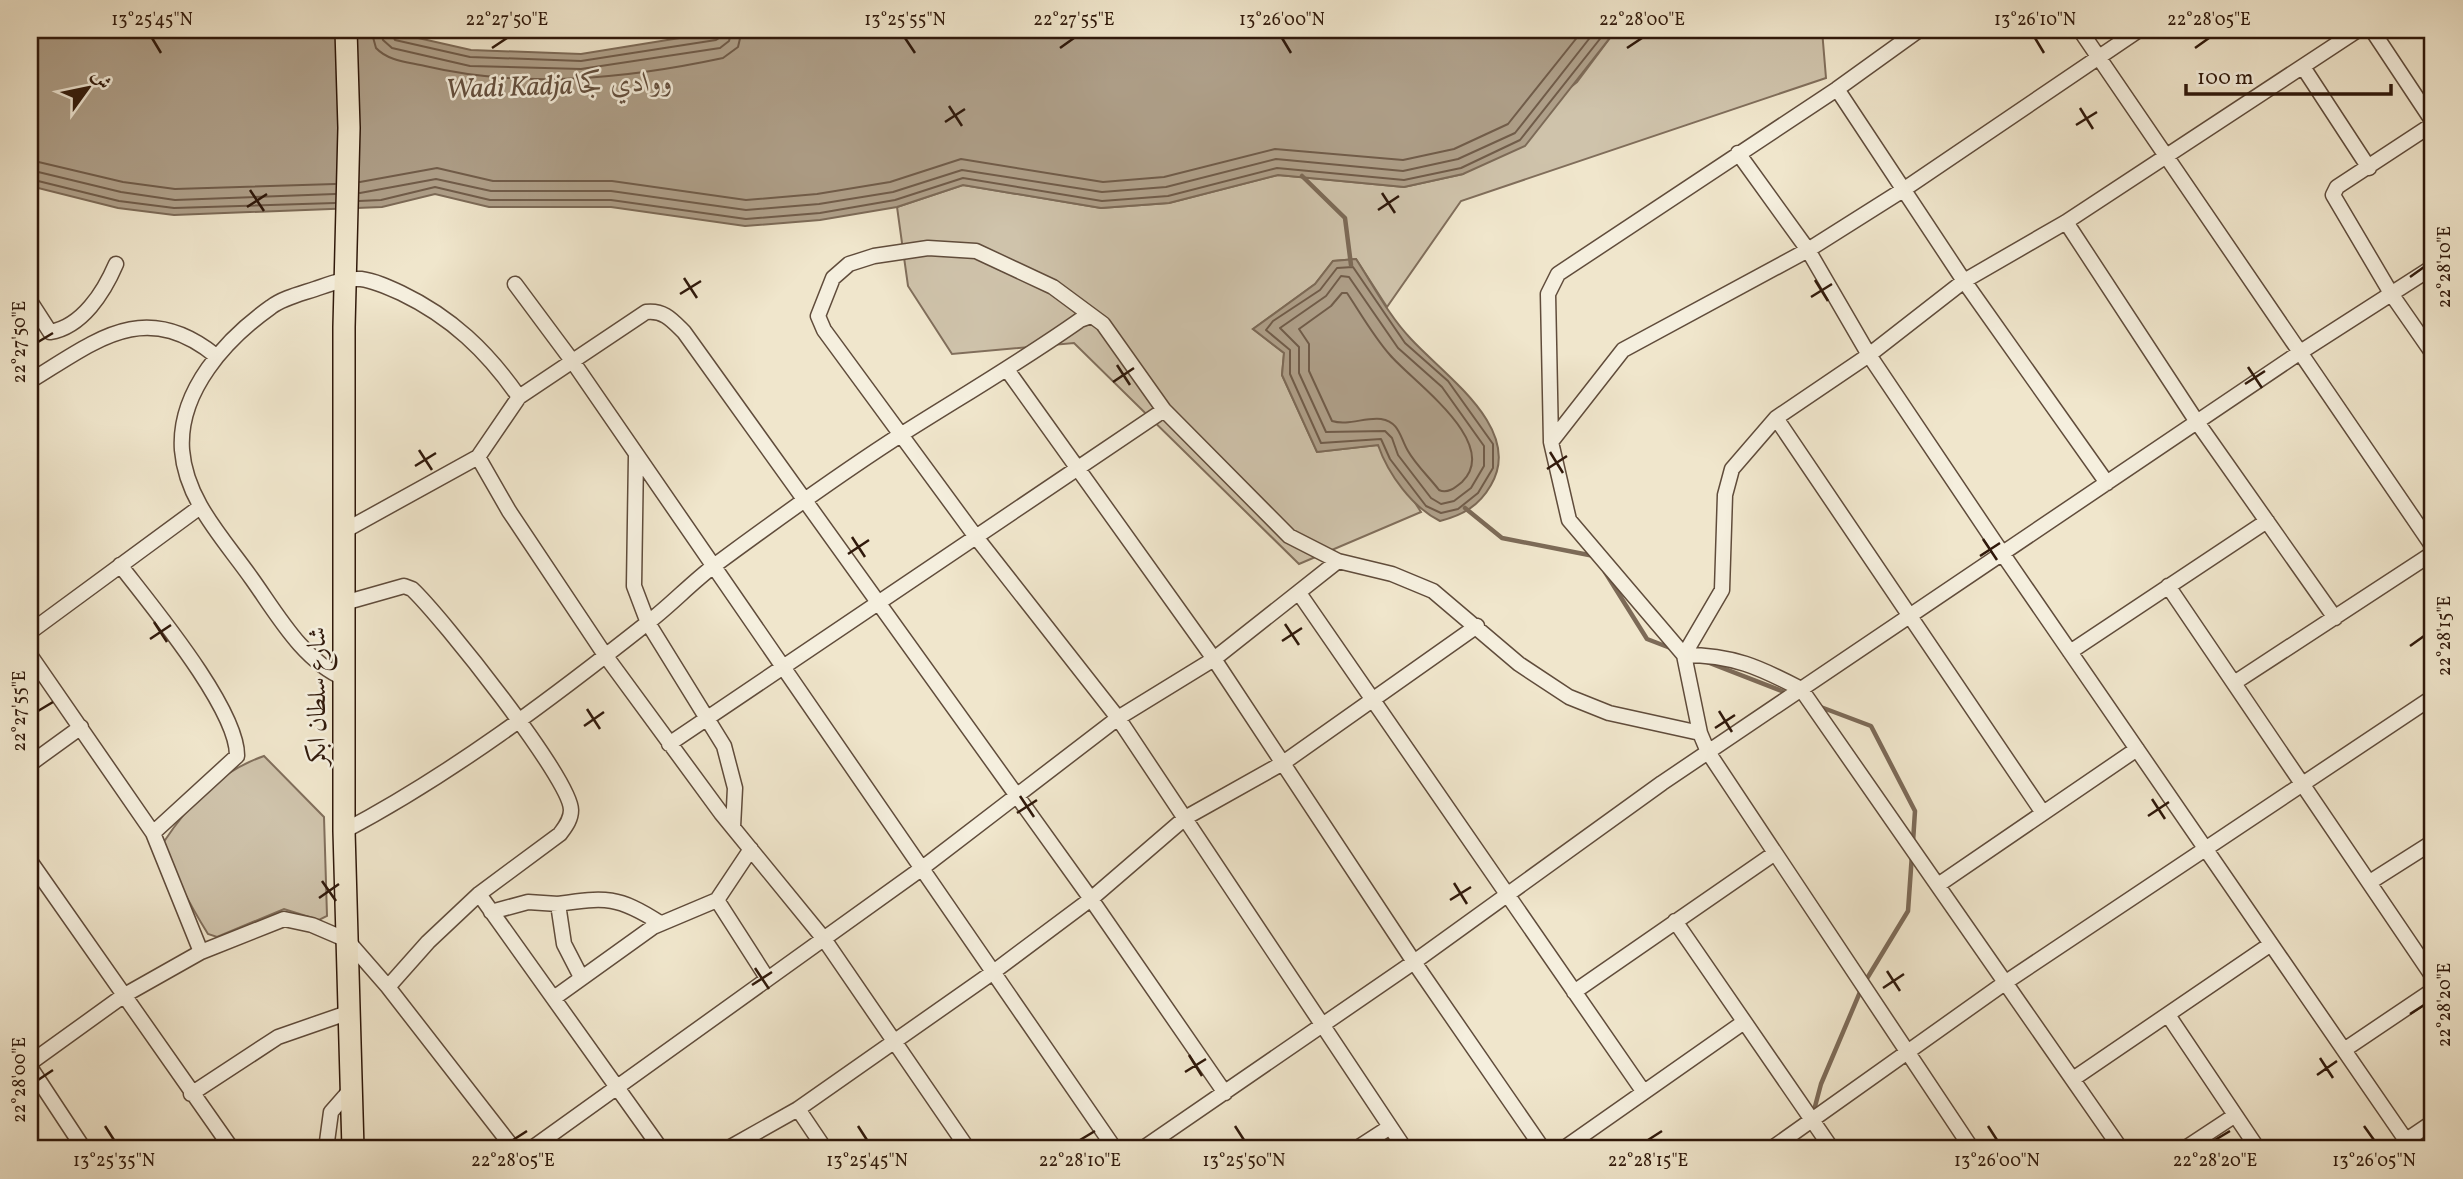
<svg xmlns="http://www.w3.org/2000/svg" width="2463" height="1179" font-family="Vollkorn,Amiri,serif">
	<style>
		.green { fill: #cfc3ab; stroke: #806e5b; stroke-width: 2 }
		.water { fill: #afa08a; stroke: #7c6a57; stroke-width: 2 }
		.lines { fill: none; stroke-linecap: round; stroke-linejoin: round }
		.shore { stroke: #705c4a; stroke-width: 2 }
		.stream { stroke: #7c6a57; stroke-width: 4.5 }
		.minor-casing { stroke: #604c3b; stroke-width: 17 }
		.highway-casing { stroke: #30190b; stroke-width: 24 }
		.minor { stroke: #f5efde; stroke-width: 14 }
		.highway { stroke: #f0e6cc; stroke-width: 21 }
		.ticks { fill: none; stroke: #30190b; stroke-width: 2.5 }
		.labels { text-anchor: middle; stroke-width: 5; stroke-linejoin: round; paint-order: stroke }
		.street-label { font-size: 26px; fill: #30190b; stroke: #f5efde }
		.water-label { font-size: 28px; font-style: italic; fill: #634f3e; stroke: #f5efde }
		.neatline { fill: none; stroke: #30190b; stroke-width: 2.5 }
		.ticks-label { font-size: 18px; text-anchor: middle; fill: #30190b }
	</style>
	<rect width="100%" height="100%" fill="#f0e6cc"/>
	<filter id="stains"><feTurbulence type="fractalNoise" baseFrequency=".00286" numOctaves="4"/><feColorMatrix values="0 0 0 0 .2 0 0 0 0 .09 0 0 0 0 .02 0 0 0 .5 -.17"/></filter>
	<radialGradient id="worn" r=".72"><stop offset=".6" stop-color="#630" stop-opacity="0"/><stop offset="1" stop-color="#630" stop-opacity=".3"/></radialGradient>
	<path class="green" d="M 1616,30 L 1822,30 L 1826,78 L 1461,201 L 1387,307 L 1356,259 L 1333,261 L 1315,284 L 1253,329 L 1284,353 L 1282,375 L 1317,452 L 1378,445 L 1421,512 L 1299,564 L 1074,343 L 952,354 L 908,286 L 897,207 L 963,185 L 1101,208 L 1169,203 L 1278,175 L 1404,187 L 1463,174 L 1577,82 Z
		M 264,756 L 324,817 L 327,916 L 319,920 L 284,909 L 217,937 L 208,934 C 190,905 174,876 163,843 C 189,804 218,772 264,756 Z"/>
	<path class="water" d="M 30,30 L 383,30 L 471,50 L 581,54 L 729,30 L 1616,30 L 1525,146 L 1463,174 L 1404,187 L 1278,175 L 1169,203 L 1101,208 L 963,185 L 897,207 L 820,220 L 745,226 L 611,207 L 489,207 L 435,194 L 382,207 L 174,215 L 118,208 L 30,186 Z
		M 1356,259 C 1373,285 1389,316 1411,339 C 1445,376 1524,429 1491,485 C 1479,506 1463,515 1440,521 C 1412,507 1388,474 1378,445 L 1317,452 L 1282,375 L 1284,353 L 1253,329 L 1315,284 L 1333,261 Z"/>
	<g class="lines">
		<path class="shore" d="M 371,30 L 376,48 C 388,61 408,62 425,66 C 523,89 625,79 723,58 L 738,47 L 742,30
			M 381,30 L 383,40 L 392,48 L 470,66 L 581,69 L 720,48 L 729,41 L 732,30
			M 390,30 L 395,40 L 470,57 L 581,61 L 716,40 L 722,36 L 723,30
			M 30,160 L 123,182 L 175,189 L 335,184
			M 30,170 L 121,192 L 175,200 L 335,194
			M 30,179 L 119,201 L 174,208 L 335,203
			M 360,182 L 437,168 L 493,181 L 612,181 L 746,200 L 817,194 L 890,182 L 961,159 L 1103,182 L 1164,177 L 1275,149 L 1403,160 L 1454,149 L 1508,124 L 1583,30
			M 360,193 L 436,179 L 491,191 L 611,191 L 746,210 L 819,204 L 893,192 L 962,170 L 1102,192 L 1166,187 L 1276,159 L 1403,171 L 1458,159 L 1515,133 L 1596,30
			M 359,201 L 381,200 L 435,187 L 490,200 L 611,200 L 746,219 L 820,213 L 895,200 L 963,178 L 1102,201 L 1168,196 L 1277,168 L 1404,180 L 1461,168 L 1520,140 L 1607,30
			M 1353,267 L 1405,343 L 1448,381 L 1493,444 L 1493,468 L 1478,493 L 1458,509 L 1441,513 L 1426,506 L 1390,459 L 1381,439 L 1321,443 L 1290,374 L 1290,350 L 1266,330 L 1273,321 L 1320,290 L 1337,268 Z
			M 1341,276 L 1349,277 L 1398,348 L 1442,387 L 1484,446 L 1484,466 L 1471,488 L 1454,501 L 1441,504 L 1431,498 L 1398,455 L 1392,438 L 1385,431 L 1326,432 L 1299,373 L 1299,347 L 1280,328 L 1326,296 Z
			M 1342,293 L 1347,293 C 1361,314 1374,337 1390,355 C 1413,382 1502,443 1462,482 C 1455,488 1447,494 1439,490 C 1429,477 1416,465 1408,451 C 1400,438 1400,422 1381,419 C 1365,417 1348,426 1332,421 L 1309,371 L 1309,344 L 1299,329 L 1331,306 Z"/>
		<path class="stream" d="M 1302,176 L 1345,218 L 1351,265
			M 1465,508 L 1502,538 L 1594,556
			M 1605,572 L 1647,639 L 1673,649
			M 1707,662 L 1787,693
			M 1818,706 L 1871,726 L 1915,811 L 1913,842
			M 1813,1114 L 1821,1084 L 1863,985 L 1908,911 L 1912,854"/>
		<g class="minor-casing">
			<path id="minor" d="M 1919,30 L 1837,89 L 1558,274 L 1548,294 L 1551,442 L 1569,520 L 1684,655 C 1733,655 1759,667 1801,689 L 2121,1149
				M 2080,30 L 2433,547
				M 2372,30 L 2433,122
				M 2303,67 L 2369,168
				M 1837,89 L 1964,281 L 2107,483
				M 2433,124 L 2337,187 L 2333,195 L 2392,295 L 2433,354
				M 1738,153 L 1808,250 L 1869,355 L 2002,553 L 2412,1149
				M 2066,222 L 2197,422 L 2335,618
				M 515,284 L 573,362 L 1115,1149
				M 30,301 L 50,332 C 82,327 104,292 116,264
				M 1008,371 L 1214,659 L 1414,962 L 1543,1149
				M 30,381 C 96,341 144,298 216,356
				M 1776,418 L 2043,813
				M 1551,442 L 1623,350 L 1808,250 L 1903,190 L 2139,30
				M 636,456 L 634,586 L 648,623 L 724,746 L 735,788 L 733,827
				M 344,531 L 478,457
				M 2168,586 L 2433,977
				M 1299,593 L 1643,1091
				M 344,603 L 404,586 L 412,589 C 440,615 571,779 571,810 C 571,820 565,827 560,834 L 479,894 L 428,942 L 388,987
				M 30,632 L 200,507
				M 2070,652 L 2267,521
				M 30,655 L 153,833
				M 344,678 C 303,661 277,614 252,579 C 224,539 186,501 182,450 C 178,391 226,339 271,307 C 283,298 300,294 315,289 C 330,284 344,278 361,279 C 375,281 388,287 401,293 C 451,317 487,351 519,397
				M 2234,683 L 2433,553
				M 669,744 L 1164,410
				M 30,764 L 81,727
				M 344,831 C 452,774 551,699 646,624 C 670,606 691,583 715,565 C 776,520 838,475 902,434 C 962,396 1022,361 1080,320 L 1091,316
				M 30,861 L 232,1149
				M 2370,882 L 2433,842
				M 1938,885 L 2137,749
				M 479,894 L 661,1149
				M 717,900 L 767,978
				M 558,904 C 606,897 618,896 660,923
				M 491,912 L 528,902 L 558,904 L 564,944 L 581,977
				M 1675,921 L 1832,1149
				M 201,952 L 284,919 L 312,925 L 347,940 L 388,987 L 514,1149
				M 1574,992 L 1775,853
				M 554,998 L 653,927 L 717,900 L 751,849
				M 2168,1015 L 2258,1149
				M 2344,1050 L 2433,990
				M 30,1063 L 123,996 L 201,952 L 153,833 L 237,756 C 238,709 150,604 120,565
				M 30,1067 L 84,1149
				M 2073,1079 L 2271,944
				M 191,1094 L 278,1037 L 350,1012
				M 798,1109 L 825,1149
				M 326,1149 L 331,1112 L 352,1088
				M 531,1149 L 921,869 L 1118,718 L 1214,659 L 1338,561
				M 727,1149 L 798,1109 L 992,973 L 1091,899 L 1185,818 L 1283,763 L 1477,626
				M 968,1149 L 824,939 L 721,813 L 605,655 L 509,511 L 478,457 L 519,397 L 646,312 C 664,310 672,320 684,332 L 1091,899 L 1225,1093
				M 1142,1149 L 1414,962 L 1662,783 L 2299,353 L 2433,267
				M 1356,1149 L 1390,1127
				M 1405,1149 L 1118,718 L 976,537 L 824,330 L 818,316 L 833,278 L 849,264 L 874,256 L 928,248 L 976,251 L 1053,287 L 1103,324 L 1164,410 L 1289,536 L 1338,561 L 1392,574 L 1433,591 L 1519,664 L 1569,697 L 1609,713 L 1700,733
				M 1563,1149 L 1744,1022
				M 1771,1149 L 2006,982 L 2433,697
				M 1972,1149 L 1708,752 L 1700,733 L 1684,655 L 1722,590 L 1725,495 L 1732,469 L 1776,418 L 1869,355 L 1964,281 L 2066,222 L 2358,30
				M 2184,1149 L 2234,1116
				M 2393,1149 L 2433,1122"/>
		</g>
		<g class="highway-casing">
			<path id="highway" d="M 346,30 L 349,128 L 344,327 L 344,831 L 353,1149"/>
		</g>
		<use href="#minor" class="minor"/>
		<use href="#highway" class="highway"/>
	</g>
	<path class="ticks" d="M 152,38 L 161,53M 905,38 L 915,53M 1282,38 L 1291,53M 2035,38 L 2044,53M 492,48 L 507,38M 1060,48 L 1074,38M 1627,48 L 1642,38M 2195,48 L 2209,38M 949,106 L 962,126M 2080,108 L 2093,129M 945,122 L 965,109M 2076,125 L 2097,112M 250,190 L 264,211M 1382,193 L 1395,213M 247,207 L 267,194M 1378,210 L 1399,196M 2410,277 L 2424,267M 684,278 L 697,298M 1815,280 L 1828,301M 680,294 L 701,281M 1811,297 L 1832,284M 38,342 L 53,333M 1117,365 L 1130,385M 2248,367 L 2262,388M 1113,382 L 1134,368M 2245,384 L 2265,371M 419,450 L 432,470M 1550,452 L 1563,473M 415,466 L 436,453M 1547,469 L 1567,456M 852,537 L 865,557M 1983,539 L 1997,560M 848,554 L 869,540M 1980,556 L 2000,543M 154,622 L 167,642M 1285,624 L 1299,645M 150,639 L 171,625M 1282,641 L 1302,628M 2410,646 L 2424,636M 587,709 L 600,729M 38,711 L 53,702M 1719,711 L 1732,732M 584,726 L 604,712M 1715,728 L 1735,715M 1020,796 L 1034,817M 2152,799 L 2165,819M 1017,813 L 1037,800M 2148,816 L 2169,802M 322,881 L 336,901M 1454,883 L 1467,904M 319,898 L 339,884M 1450,900 L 1471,887M 755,968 L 769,989M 1887,971 L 1900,991M 752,985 L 772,972M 1883,988 L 1904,974M 2410,1014 L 2424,1005M 1189,1055 L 1202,1076M 2320,1058 L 2333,1078M 1185,1072 L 1206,1059M 2317,1075 L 2337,1061M 38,1080 L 53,1070M 105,1126 L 114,1140M 858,1126 L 867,1140M 1235,1126 L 1244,1140M 1988,1126 L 1997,1140M 2364,1126 L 2374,1140M 513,1140 L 527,1131M 1080,1140 L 1095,1131M 1648,1140 L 1662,1131M 2215,1140 L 2230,1131"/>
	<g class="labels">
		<g class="street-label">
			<text transform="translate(316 696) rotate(-90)" y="9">شارع سلطان ابكر</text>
		</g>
		<g class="water-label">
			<text transform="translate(559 84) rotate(-2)" y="10">Wadi Kadja ووادي كجا</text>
		</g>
	</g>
	<rect width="2463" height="1179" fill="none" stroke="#f0e6cc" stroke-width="77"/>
	<g transform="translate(88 88) rotate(57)" stroke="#f5efde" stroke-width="5" paint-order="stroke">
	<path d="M0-5L12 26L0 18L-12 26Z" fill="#30190b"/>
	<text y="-10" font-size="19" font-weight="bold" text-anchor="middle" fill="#30190b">ش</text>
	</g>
	<path d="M2186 84v10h205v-10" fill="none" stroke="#30190b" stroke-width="3.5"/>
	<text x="2197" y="84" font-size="21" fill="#30190b" stroke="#f5efde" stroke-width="5" paint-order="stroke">100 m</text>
	<rect x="38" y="38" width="2386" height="1102" class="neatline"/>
	<g class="ticks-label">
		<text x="152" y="25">13°25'45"N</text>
		<text x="507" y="25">22°27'50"E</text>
		<text x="905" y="25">13°25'55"N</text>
		<text x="1074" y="25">22°27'55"E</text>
		<text x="1282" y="25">13°26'00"N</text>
		<text x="1642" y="25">22°28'00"E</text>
		<text x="2035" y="25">13°26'10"N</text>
		<text x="2209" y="25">22°28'05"E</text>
		<text transform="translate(2444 267) rotate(-90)" y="6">22°28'10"E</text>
		<text transform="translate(19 342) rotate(-90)" y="6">22°27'50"E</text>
		<text transform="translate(2444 636) rotate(-90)" y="6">22°28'15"E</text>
		<text transform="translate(19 711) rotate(-90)" y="6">22°27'55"E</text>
		<text transform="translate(2444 1005) rotate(-90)" y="6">22°28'20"E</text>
		<text transform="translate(19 1080) rotate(-90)" y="6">22°28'00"E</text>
		<text x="114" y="1166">13°25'35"N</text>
		<text x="513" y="1166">22°28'05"E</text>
		<text x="867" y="1166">13°25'45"N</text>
		<text x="1080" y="1166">22°28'10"E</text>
		<text x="1244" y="1166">13°25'50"N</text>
		<text x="1648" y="1166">22°28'15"E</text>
		<text x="1997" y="1166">13°26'00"N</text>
		<text x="2215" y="1166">22°28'20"E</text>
		<text x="2374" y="1166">13°26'05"N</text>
	</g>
	<rect width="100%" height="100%" filter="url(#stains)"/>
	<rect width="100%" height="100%" fill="url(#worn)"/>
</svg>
